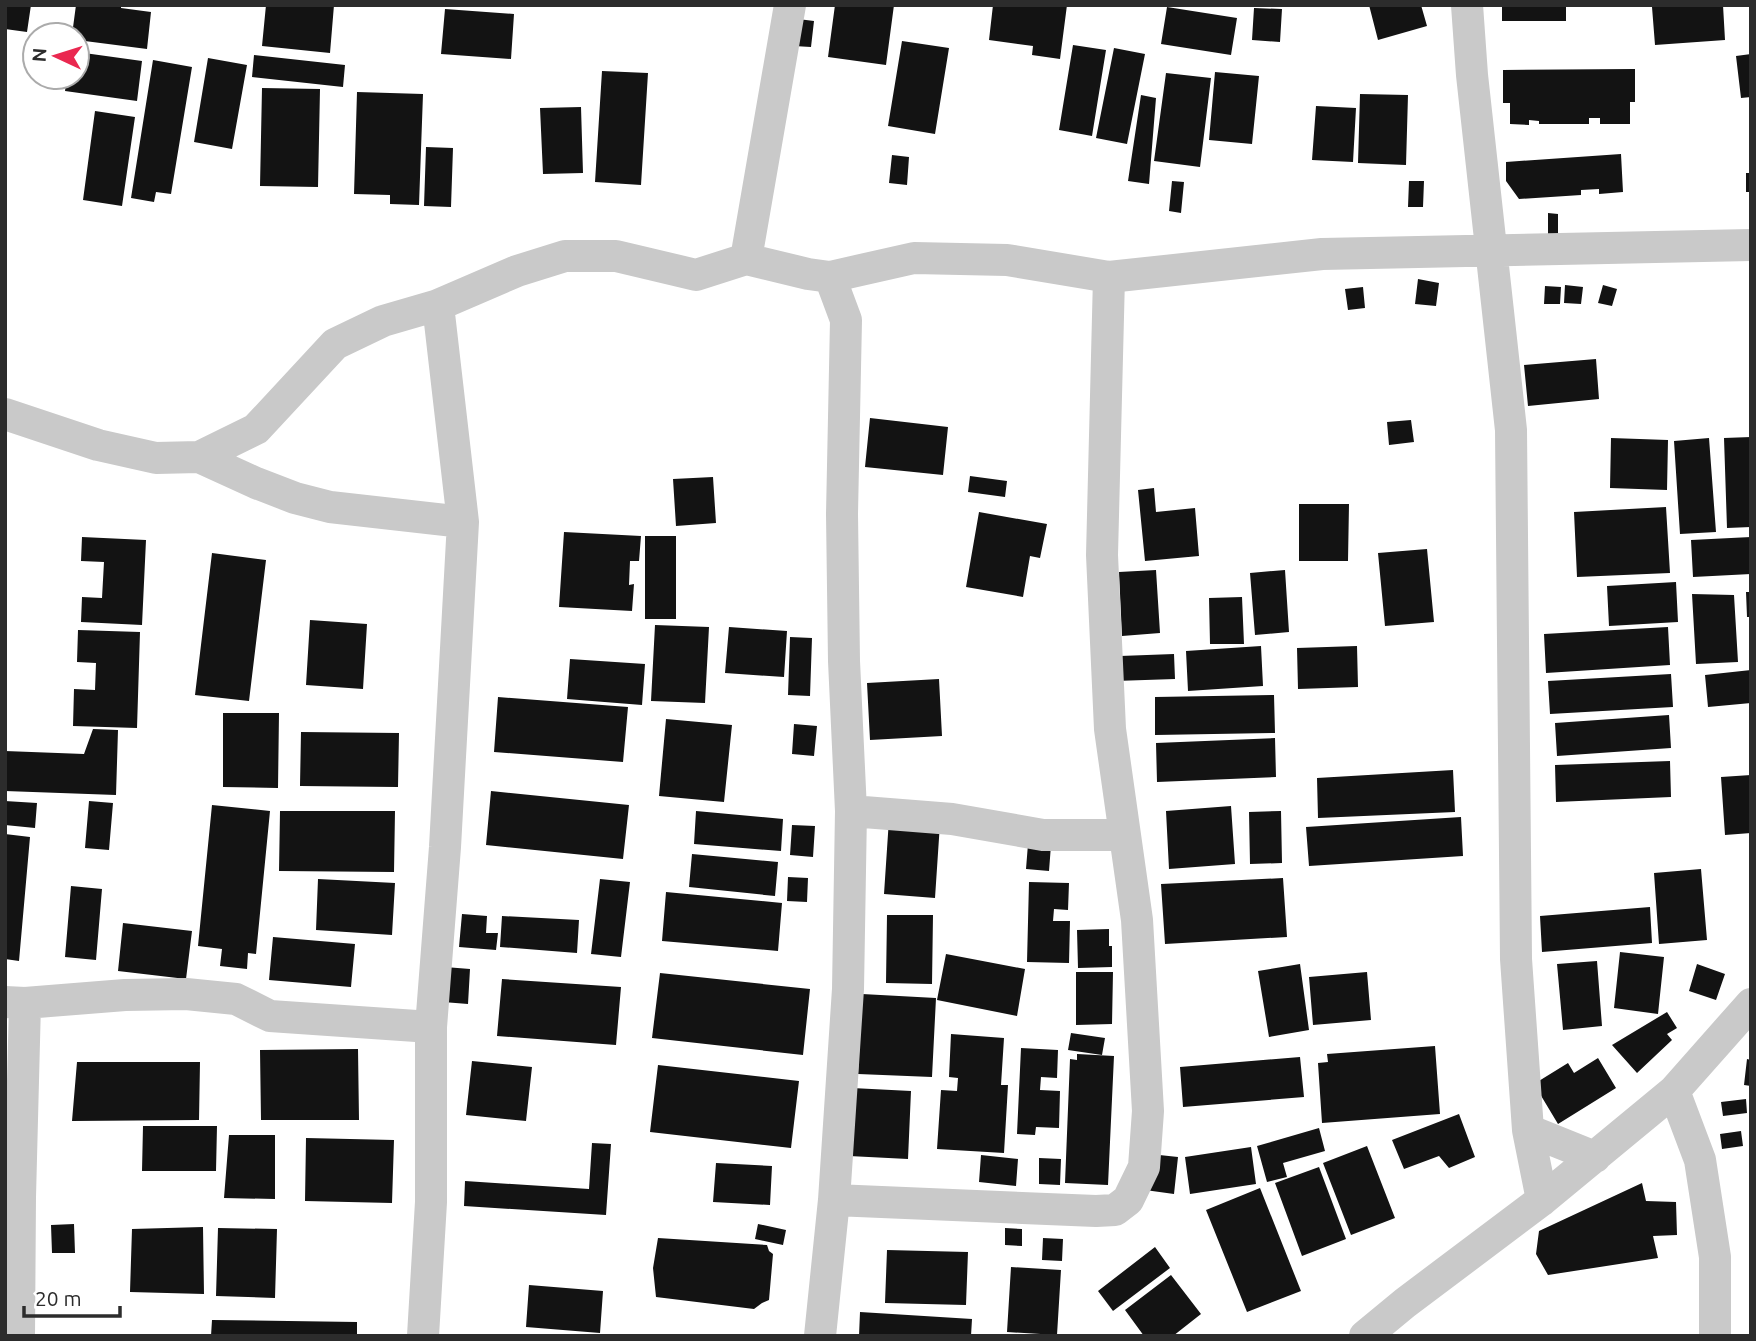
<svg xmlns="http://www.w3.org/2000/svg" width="1756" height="1341" font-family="Ubuntu,sans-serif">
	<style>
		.building { fill: #131313 }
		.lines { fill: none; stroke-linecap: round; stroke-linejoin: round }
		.minor { stroke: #c9c9c9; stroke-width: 32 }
	</style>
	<rect width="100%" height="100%" fill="#fff"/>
	<path class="building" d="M 5,5 L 31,5 L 27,32 L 5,29 Z
		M 76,5 L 121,5 L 121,8 L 151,12 L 147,49 L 77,40 L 77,35 L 72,35 Z
		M 266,5 L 334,5 L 330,53 L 262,46 Z
		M 835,5 L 894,5 L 886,65 L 828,57 Z
		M 993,5 L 1067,5 L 1060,59 L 1032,55 L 1033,46 L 989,40 Z
		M 1369,5 L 1421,5 L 1427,26 L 1378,40 Z
		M 1502,5 L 1566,5 L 1566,21 L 1502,21 Z
		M 1679,5 L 1723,5 L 1725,40 L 1655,45 L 1652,7 Z
		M 1167,7 L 1237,18 L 1231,55 L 1161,44 Z
		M 1254,8 L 1282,9 L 1280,42 L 1252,40 Z
		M 445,9 L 514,14 L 511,59 L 441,54 Z
		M 798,19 L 814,21 L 811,47 L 794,46 Z
		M 902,41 L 949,48 L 935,134 L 888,126 Z
		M 1073,45 L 1106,50 L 1092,136 L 1059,130 Z
		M 1114,48 L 1145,54 L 1127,144 L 1096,138 Z
		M 77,52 L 142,61 L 137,101 L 65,91 L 67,77 L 77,77 Z
		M 1751,54 L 1751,97 L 1741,98 L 1736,56 Z
		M 254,55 L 345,65 L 343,87 L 252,77 Z
		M 208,58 L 247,65 L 232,149 L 194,142 Z
		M 153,60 L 192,67 L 171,194 L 156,192 L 154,202 L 131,198 Z
		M 1635,69 L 1635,102 L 1630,102 L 1630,124 L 1600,124 L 1600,118 L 1589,118 L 1589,124 L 1539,124 L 1539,121 L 1529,120 L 1529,125 L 1510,124 L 1510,103 L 1503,103 L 1503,70 Z
		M 602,71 L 648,73 L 641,185 L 595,182 Z
		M 1215,72 L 1259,76 L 1252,144 L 1209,140 Z
		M 1166,73 L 1211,78 L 1200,167 L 1154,161 Z
		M 262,88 L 320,89 L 318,187 L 260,186 Z
		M 357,92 L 423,94 L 419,205 L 390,204 L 390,195 L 354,194 Z
		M 1360,94 L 1408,95 L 1406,165 L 1358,163 Z
		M 1141,95 L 1156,98 L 1149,184 L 1128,181 Z
		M 1316,106 L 1356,108 L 1353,162 L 1312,160 Z
		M 581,107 L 583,173 L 543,174 L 540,108 Z
		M 95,111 L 135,117 L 122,206 L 83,200 Z
		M 426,147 L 453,148 L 451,207 L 424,206 Z
		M 1621,154 L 1623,192 L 1599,194 L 1599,189 L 1581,190 L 1581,195 L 1519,199 L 1506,181 L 1506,162 Z
		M 892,155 L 909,157 L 907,185 L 889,183 Z
		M 1746,173 L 1751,173 L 1751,192 L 1746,192 Z
		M 1172,181 L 1184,182 L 1181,213 L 1169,211 Z
		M 1409,181 L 1424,181 L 1423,207 L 1408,207 Z
		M 1548,213 L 1558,214 L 1558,234 L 1548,234 Z
		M 1418,279 L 1439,283 L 1436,306 L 1415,304 Z
		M 1565,285 L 1583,287 L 1581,304 L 1564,303 Z
		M 1603,285 L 1617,289 L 1612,306 L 1598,303 Z
		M 1545,286 L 1561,287 L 1560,304 L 1544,304 Z
		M 1363,287 L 1365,308 L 1348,310 L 1345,289 Z
		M 1596,359 L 1599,399 L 1528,406 L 1524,365 Z
		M 870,418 L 948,427 L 943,475 L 865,467 Z
		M 1411,420 L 1414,442 L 1389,445 L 1387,422 Z
		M 1751,437 L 1751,527 L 1727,528 L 1724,438 Z
		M 1611,438 L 1668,440 L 1667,490 L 1610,488 Z
		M 1709,438 L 1716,532 L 1680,534 L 1674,441 Z
		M 970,476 L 1007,481 L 1005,497 L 968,492 Z
		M 713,477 L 716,523 L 676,526 L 673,479 Z
		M 1154,488 L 1156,512 L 1195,508 L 1199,556 L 1145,561 L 1138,490 Z
		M 1299,504 L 1349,504 L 1348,561 L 1299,561 Z
		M 1666,507 L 1670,573 L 1577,577 L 1574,512 Z
		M 979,512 L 1047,524 L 1040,558 L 1030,556 L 1023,597 L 966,587 Z
		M 564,532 L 641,536 L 639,561 L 630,561 L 629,585 L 634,584 L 632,611 L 559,607 Z
		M 645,536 L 676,536 L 676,619 L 645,619 Z
		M 82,537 L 146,540 L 142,625 L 81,622 L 82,597 L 102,598 L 104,562 L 81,561 Z
		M 1751,537 L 1751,574 L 1693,577 L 1691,540 Z
		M 1427,549 L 1434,622 L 1385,626 L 1378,553 Z
		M 212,553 L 266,560 L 249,701 L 195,695 Z
		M 1156,570 L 1160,633 L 1122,636 L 1119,572 Z
		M 1285,570 L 1289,632 L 1255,635 L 1250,573 Z
		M 1676,582 L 1678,622 L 1609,626 L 1607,586 Z
		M 1746,592 L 1751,592 L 1751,617 L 1747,617 Z
		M 1692,594 L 1734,595 L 1738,662 L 1696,664 Z
		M 1242,597 L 1244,644 L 1210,644 L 1209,598 Z
		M 310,620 L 367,624 L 363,689 L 306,685 Z
		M 655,625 L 709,627 L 705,703 L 651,701 Z
		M 729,627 L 787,631 L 784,677 L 725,673 Z
		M 1668,627 L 1670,665 L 1546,673 L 1544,634 Z
		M 78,630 L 140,632 L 137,728 L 73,726 L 74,689 L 95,690 L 96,663 L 77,662 Z
		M 790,637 L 812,638 L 810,696 L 788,695 Z
		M 1261,646 L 1263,686 L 1188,691 L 1186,651 Z
		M 1357,646 L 1358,687 L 1298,689 L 1297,648 Z
		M 1174,654 L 1175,679 L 1115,681 L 1120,656 Z
		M 570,659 L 645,664 L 642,705 L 567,699 Z
		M 1751,670 L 1751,703 L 1708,707 L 1705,675 Z
		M 1671,674 L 1673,707 L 1550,714 L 1548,681 Z
		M 939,679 L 942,736 L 870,740 L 867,683 Z
		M 1274,695 L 1275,733 L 1155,735 L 1155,697 Z
		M 498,697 L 628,707 L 623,762 L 494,752 Z
		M 223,713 L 279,713 L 278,788 L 223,787 Z
		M 1669,715 L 1671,748 L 1557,756 L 1555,723 Z
		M 666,719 L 732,725 L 724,802 L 659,796 Z
		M 794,724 L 817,726 L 814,756 L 792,754 Z
		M 93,729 L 118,730 L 116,795 L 5,791 L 5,751 L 84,754 Z
		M 301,732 L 399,733 L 398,787 L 300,786 Z
		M 1275,738 L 1276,777 L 1157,782 L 1156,743 Z
		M 1670,761 L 1671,797 L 1556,802 L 1555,765 Z
		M 1453,770 L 1455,812 L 1318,818 L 1317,778 Z
		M 1751,775 L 1751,833 L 1725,835 L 1721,777 Z
		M 491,791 L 629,805 L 623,859 L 486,845 Z
		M 5,801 L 37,803 L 35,828 L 5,825 Z
		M 89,801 L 113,803 L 109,850 L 85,848 Z
		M 212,805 L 270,811 L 256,954 L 248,953 L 247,969 L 220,966 L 222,949 L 198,946 Z
		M 1231,806 L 1235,864 L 1169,869 L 1166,811 Z
		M 280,811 L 395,811 L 394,872 L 279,871 Z
		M 696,811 L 783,819 L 781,851 L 694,844 Z
		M 1281,811 L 1282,863 L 1250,864 L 1249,812 Z
		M 1461,817 L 1463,856 L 1309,866 L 1306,827 Z
		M 889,819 L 940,823 L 935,898 L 884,894 Z
		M 792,825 L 815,826 L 813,857 L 790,855 Z
		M 5,834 L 30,837 L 19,961 L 5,959 Z
		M 1028,844 L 1051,845 L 1049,871 L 1026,869 Z
		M 692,854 L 778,862 L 775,896 L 689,887 Z
		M 1701,869 L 1707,940 L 1659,944 L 1654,873 Z
		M 788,877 L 808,878 L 807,902 L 787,901 Z
		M 1283,878 L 1287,937 L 1165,944 L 1161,884 Z
		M 318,879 L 395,883 L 392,935 L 316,930 Z
		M 600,879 L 630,882 L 621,957 L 591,954 Z
		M 1029,882 L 1069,883 L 1068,910 L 1054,909 L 1053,921 L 1070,921 L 1069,963 L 1027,962 Z
		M 71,886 L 102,889 L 96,960 L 65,957 Z
		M 666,892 L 782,903 L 778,951 L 662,941 Z
		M 1650,907 L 1652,943 L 1542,952 L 1540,916 Z
		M 462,914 L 487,916 L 486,933 L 498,933 L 496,950 L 459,947 Z
		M 887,915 L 933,915 L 932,984 L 886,983 Z
		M 502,916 L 579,920 L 577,953 L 500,947 Z
		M 123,923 L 192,931 L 186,979 L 118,971 Z
		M 1109,929 L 1109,946 L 1112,946 L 1112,967 L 1078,968 L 1077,930 Z
		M 273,937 L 355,944 L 351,987 L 269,980 Z
		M 1620,952 L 1664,957 L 1658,1014 L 1614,1008 Z
		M 946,954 L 1025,969 L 1017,1016 L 937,1000 Z
		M 1597,961 L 1602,1026 L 1563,1030 L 1557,964 Z
		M 1300,964 L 1309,1030 L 1269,1037 L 1258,971 Z
		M 1697,964 L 1725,974 L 1716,1000 L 1689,991 Z
		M 445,967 L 470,969 L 468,1004 L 443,1002 Z
		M 1076,972 L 1113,972 L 1112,1024 L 1076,1025 Z
		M 1367,972 L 1371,1020 L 1313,1025 L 1309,977 Z
		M 660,973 L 810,989 L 803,1055 L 652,1038 Z
		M 502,979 L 621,987 L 616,1045 L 497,1036 Z
		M 862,994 L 936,998 L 932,1077 L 858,1074 Z
		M 1667,1012 L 1677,1028 L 1667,1034 L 1672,1040 L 1637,1073 L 1612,1045 Z
		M 1071,1033 L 1105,1038 L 1102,1055 L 1068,1050 Z
		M 951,1034 L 1004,1038 L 1001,1085 L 1008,1085 L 1004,1153 L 937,1149 L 941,1090 L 957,1091 L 958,1078 L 949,1077 Z
		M 1435,1046 L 1440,1114 L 1322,1123 L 1318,1063 L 1328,1062 L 1327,1054 Z
		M 1021,1048 L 1058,1050 L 1057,1078 L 1041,1077 L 1040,1090 L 1060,1091 L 1059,1128 L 1036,1127 L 1035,1135 L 1017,1134 Z
		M 358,1049 L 359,1120 L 261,1120 L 260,1050 Z
		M 1077,1054 L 1114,1056 L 1108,1185 L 1065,1183 L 1070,1059 L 1077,1060 Z
		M 1300,1057 L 1304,1097 L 1183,1107 L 1180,1067 Z
		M 1598,1058 L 1616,1088 L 1558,1124 L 1534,1084 L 1568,1063 L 1574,1073 Z
		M 1747,1059 L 1751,1060 L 1751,1086 L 1744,1085 Z
		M 472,1061 L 532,1067 L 526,1121 L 466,1115 Z
		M 77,1062 L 200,1062 L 199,1120 L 72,1121 Z
		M 658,1065 L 799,1081 L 791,1148 L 650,1132 Z
		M 852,1088 L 911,1091 L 908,1159 L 849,1156 Z
		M 1746,1099 L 1747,1113 L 1723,1116 L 1721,1102 Z
		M 1459,1114 L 1475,1157 L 1449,1168 L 1439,1156 L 1404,1169 L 1392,1140 Z
		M 143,1126 L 217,1126 L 216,1171 L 142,1171 Z
		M 1319,1128 L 1325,1151 L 1283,1163 L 1287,1177 L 1267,1182 L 1257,1146 Z
		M 1741,1131 L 1743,1146 L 1722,1149 L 1720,1134 Z
		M 229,1135 L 275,1135 L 275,1199 L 224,1198 Z
		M 306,1138 L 394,1140 L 392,1203 L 305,1201 Z
		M 592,1143 L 611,1144 L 606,1215 L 464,1206 L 465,1181 L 589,1189 Z
		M 1367,1146 L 1395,1218 L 1351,1235 L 1323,1163 Z
		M 1251,1147 L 1256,1184 L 1190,1194 L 1185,1157 Z
		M 1150,1154 L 1178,1157 L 1174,1194 L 1145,1190 Z
		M 981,1155 L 1018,1159 L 1016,1186 L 979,1182 Z
		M 1039,1158 L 1061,1159 L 1060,1185 L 1039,1184 Z
		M 716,1163 L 772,1166 L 770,1205 L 713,1202 Z
		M 1319,1167 L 1346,1239 L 1302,1256 L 1275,1183 Z
		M 1642,1183 L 1646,1201 L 1676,1202 L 1677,1235 L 1653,1236 L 1658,1258 L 1548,1275 L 1536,1254 L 1539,1231 Z
		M 1260,1188 L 1301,1291 L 1247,1312 L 1206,1210 Z
		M 74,1224 L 75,1253 L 52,1253 L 51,1225 Z
		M 758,1224 L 786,1230 L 783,1245 L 755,1239 Z
		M 203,1227 L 204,1294 L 130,1292 L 132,1229 Z
		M 218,1228 L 277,1229 L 275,1298 L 216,1296 Z
		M 1005,1228 L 1022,1229 L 1022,1246 L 1005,1245 Z
		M 658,1238 L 767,1245 L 769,1251 L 773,1254 L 769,1300 L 762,1303 L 754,1309 L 656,1297 L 653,1268 Z
		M 1043,1238 L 1063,1239 L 1062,1261 L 1042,1260 Z
		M 1155,1247 L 1170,1268 L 1113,1311 L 1098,1291 Z
		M 887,1250 L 968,1252 L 966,1305 L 885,1303 Z
		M 1011,1267 L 1061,1270 L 1057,1335 L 1007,1332 Z
		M 1171,1275 L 1201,1314 L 1173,1336 L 1144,1336 L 1125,1310 Z
		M 529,1285 L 603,1291 L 600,1333 L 526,1327 Z
		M 860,1312 L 972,1319 L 971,1336 L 859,1336 Z
		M 212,1320 L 357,1322 L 357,1336 L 211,1336 Z"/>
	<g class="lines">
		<path class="minor" d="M 1467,5 L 1472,75 L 1511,430 L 1516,959 L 1528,1130 L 1542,1200
			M 746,259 L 790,5
			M 5,414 L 98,445 L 156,458 L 199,457 L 256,429 L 335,344 L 383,321 L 438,305 L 517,271 L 565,256 L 616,256 L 696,275 L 746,259 L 808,274 L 830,277 L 914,258 L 1007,260 L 1109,277 L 1322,254 L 1751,245
			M 199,457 L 256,483 L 295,498 L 330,507 L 463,522
			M 851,811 L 952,819 L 1043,835 L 1125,835
			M 5,1002 L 25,1003 L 125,995 L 186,994 L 236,999 L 270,1016 L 431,1027
			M 1674,1091 L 1700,1160 L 1715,1257 L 1715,1336
			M 1528,1130 L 1595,1157
			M 834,1200 L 1096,1211 L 1115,1210 L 1128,1200 L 1144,1167 L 1148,1111 L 1137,920 L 1110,729 L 1102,555 L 1109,277
			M 19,1336 L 20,1197 L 25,1003
			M 423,1336 L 431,1202 L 431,1027 L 445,847 L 463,522 L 438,305
			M 820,1336 L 834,1200 L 848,989 L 851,811 L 844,661 L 842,514 L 846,320 L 830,277
			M 1365,1336 L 1405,1303 L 1542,1200 L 1674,1091 L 1751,1004"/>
	</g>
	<rect width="1756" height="1341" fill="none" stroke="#2c2c2c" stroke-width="14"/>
	<g transform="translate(56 56) rotate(274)"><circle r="33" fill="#ffffff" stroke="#ababab" stroke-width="2"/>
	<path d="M0-5L12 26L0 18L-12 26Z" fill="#ea2850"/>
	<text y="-10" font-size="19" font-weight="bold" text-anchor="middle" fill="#2c2c2c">N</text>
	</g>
	<path d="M24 1306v10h96v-10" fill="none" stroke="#2c2c2c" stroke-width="3.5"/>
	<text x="35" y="1306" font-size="21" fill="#2c2c2c" stroke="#ffffff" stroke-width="5" paint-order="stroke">20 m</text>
</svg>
